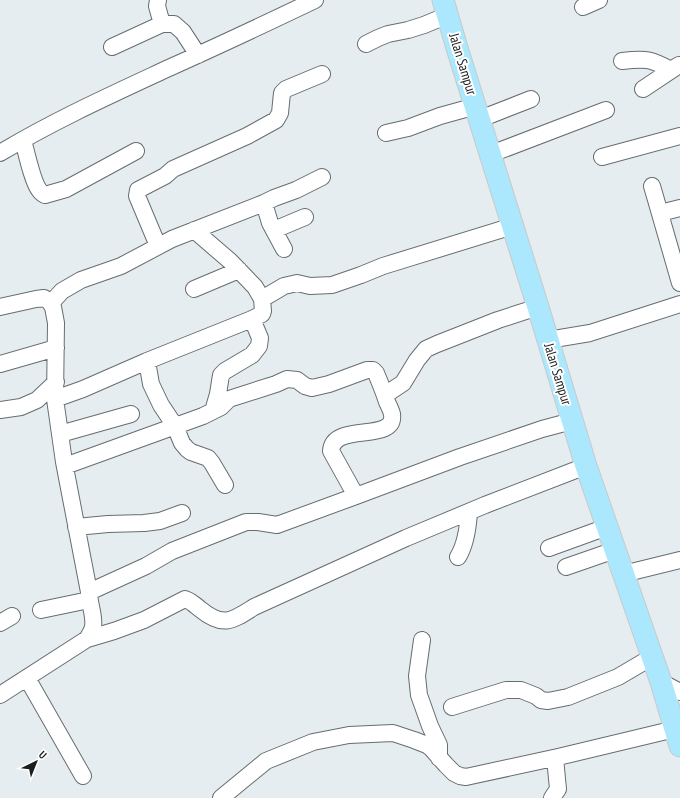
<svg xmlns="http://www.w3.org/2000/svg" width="680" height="798" font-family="'PT Sans Narrow',sans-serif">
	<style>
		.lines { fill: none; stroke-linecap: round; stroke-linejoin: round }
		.minor-casing { stroke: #666d70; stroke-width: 18 }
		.major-casing { stroke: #c8c9c9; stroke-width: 23 }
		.minor { stroke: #fff; stroke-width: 16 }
		.major { stroke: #ace8fd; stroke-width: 21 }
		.labels { text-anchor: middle; stroke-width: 4; stroke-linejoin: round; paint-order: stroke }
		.street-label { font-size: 14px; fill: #1b1e1f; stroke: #fff }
	</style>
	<rect width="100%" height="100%" fill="#e5edf0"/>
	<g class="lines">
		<g class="minor-casing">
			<path id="minor" d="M 158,0 L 157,6 L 162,24
				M 583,7 L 599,0
				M 366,44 L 378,38 L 388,34 L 408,30 L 424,25 L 448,15
				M 112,47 L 162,24 L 174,24 L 183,32 L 198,55
				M 622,61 C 646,58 651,59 671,70
				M 643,89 L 679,65
				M 480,119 L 531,99
				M 386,133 L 408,128 L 440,116 L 476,106
				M 23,140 C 26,151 33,184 40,191 C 41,193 43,194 45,195 L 66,189 L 136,151
				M 0,153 C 55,120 113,94 171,67 C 220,45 267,23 315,0
				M 491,154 L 606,110
				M 602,157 L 680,136
				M 652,186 L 680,283
				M 264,203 L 274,198 L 296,190 L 322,177
				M 660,213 L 680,208
				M 274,230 L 305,217
				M 158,246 L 137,196 L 138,190 L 165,176 L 173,169 L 247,136 L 276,120 L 280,113 L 282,93 L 286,89 L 322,74
				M 194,289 L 239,270
				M 262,299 L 284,286 L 297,283 L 310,286 L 332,285 L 361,275 L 383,266 L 513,226
				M 51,303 L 62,291 L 81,280 L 121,266 L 172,239 L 264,203 L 270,223 L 284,249
				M 0,307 L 36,299 L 44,298 L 49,301 L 53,307 L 56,323 L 55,399 L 64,462 L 89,592 C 89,604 95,616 93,627 C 92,631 89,636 87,639 L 0,695
				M 548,340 L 590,333 L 680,304
				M 147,361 L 151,384 L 161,405 L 175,426 L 182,443 L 187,449 L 191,452 L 208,458 L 212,463 L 225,485
				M 0,364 L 56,348
				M 385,395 L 403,383 L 417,360 L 426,349 L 437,344 L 498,320 L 538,307
				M 55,399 L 83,389 L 147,361 L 252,319 L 262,314 L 263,311 L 262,299 L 255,287 L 230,261 L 194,230
				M 0,410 L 21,407 L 37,400 L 56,382
				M 213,411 L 218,394 L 221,375 L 225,371 L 252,355 L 259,346 L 260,338 L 252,319
				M 60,434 L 131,414
				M 65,466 L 203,416 L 221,407 L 229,399 L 276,384 L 287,379 L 297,380 L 305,386 L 312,388 L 329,384 L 367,370 L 373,370 L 376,373 C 380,383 384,392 387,402 C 389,406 391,410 392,414 C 396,444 333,421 331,451 L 356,496
				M 76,527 L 108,524 L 144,523 L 160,521 L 182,513
				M 549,548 L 607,527
				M 458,557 C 466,544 468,528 469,512
				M 566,567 L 615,550
				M 623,574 L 680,560
				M 89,592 L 146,566 L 172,551 L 246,522 L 258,522 L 277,525 L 356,496 L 460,457 L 542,429 L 572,421
				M 41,610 L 89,600
				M 0,623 L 12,616
				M 87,639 L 114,631 L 144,620 L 185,599 C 191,601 195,605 200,609 C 223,628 232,621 254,607 L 406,538 L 485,505 L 586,466
				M 422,640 L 417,676 L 419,695 L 430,726 L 439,745 L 439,758
				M 27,678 L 83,776
				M 661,682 L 680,692
				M 452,707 L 506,690 L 521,690 L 536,696 L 541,700 L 548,701 L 568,697 L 618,677 L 652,657
				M 221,798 L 266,761 L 313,742 L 349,735 L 393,733 L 414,740 L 427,745 L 431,748 L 446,765 L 454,773 L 460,776 L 466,777 L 558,757 L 675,729
				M 552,798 L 558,789 L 555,758"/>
		</g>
		<g class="major-casing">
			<path id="major" d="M 443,0 L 457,48 L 538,307 L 586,466 L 661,682 L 680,746"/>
		</g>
		<use href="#minor" class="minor"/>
		<use href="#major" class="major"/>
	</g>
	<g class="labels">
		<g class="street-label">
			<text transform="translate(463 64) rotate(73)" y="5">Jalan Sampur</text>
			<text transform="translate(558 374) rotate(73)" y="5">Jalan Sampur</text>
		</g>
	</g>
	<g transform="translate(36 762) rotate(43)" stroke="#ffffff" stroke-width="3" paint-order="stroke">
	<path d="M0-3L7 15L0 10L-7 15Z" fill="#1b1e1f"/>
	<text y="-6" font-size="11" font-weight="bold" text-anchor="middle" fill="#1b1e1f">U</text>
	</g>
</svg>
